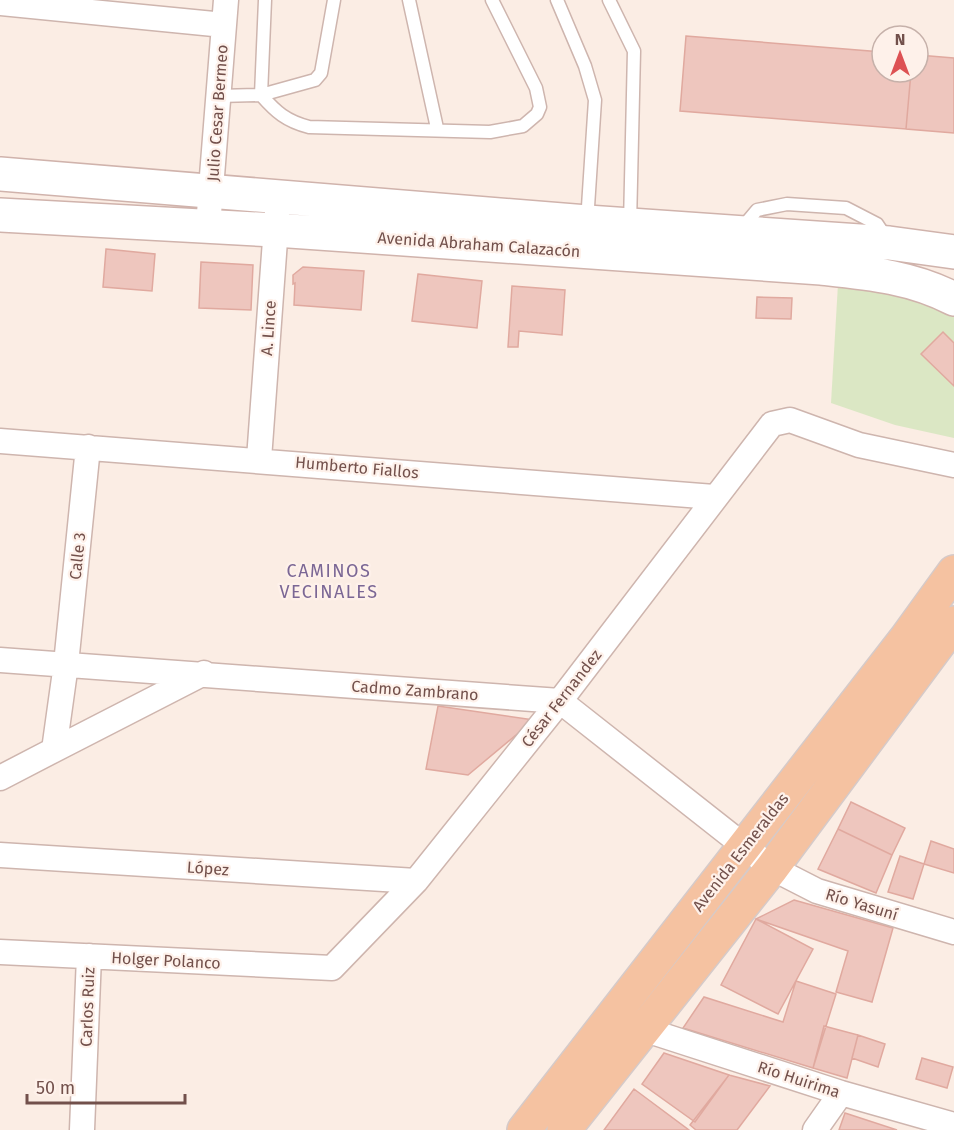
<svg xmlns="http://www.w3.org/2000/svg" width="954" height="1130" font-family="'Fira Sans',sans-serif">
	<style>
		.green { fill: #dbe7c4 }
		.building { fill: #eec6be; stroke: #e0a99f; stroke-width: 1.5 }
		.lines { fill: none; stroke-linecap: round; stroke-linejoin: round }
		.service-casing { stroke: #ceb5ae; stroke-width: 15 }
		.minor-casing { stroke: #ceb5ae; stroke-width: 27 }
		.secondary-casing { stroke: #d0b3ac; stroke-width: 36 }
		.primary-casing { stroke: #d5cac9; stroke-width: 36 }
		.service { stroke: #fff; stroke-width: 12 }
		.minor { stroke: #fff; stroke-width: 24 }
		.secondary { stroke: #fff; stroke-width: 33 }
		.primary { stroke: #f5c2a1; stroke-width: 33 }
		.labels { text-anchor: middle; stroke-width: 4.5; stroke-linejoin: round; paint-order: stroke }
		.street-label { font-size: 16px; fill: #72504b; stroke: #fef1ea }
		.neighbourhood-label { font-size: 18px; letter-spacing: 1.5px; fill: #7b6795; stroke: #fef1ea }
	</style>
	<rect width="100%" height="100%" fill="#fbede4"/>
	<path class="green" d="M 838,284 L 920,292 L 954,310 L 954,438 L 895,425 L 831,403 Z"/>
	<path class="building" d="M 686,36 L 882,52 L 882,72 L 911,72 L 906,129 L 680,111 Z
		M 918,55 L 954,58 L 954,133 L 906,129 L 911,72 L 918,72 Z
		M 106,249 L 155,254 L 152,291 L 103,287 Z
		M 201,262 L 253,265 L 251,310 L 199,308 Z
		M 303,267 L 364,271 L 361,310 L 294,305 L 295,283 L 293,284 L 293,275 Z
		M 418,274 L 482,281 L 477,328 L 412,321 Z
		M 512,286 L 565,290 L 562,335 L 519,331 L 518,347 L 508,347 Z
		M 757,297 L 792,298 L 791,319 L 756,318 Z
		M 943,332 L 954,343 L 954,386 L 921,354 Z
		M 438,706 L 534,720 L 468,775 L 426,769 Z
		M 851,802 L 905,828 L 892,855 L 838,829 Z
		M 838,829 L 892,855 L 876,893 L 818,869 Z
		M 931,841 L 954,849 L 954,873 L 924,864 Z
		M 900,856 L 924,864 L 913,899 L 888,892 Z
		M 794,900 L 893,928 L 872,1002 L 836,992 L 848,951 L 756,919 Z
		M 756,919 L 813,949 L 778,1014 L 721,985 Z
		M 796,981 L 836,994 L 813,1068 L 683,1028 L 704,997 L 783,1022 Z
		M 824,1026 L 858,1035 L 847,1078 L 813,1068 Z
		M 858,1035 L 885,1044 L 878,1067 L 852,1058 Z
		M 664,1053 L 729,1075 L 695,1122 L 642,1084 Z
		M 922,1058 L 953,1067 L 947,1088 L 916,1079 Z
		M 729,1075 L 770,1086 L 737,1130 L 696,1130 L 690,1125 Z
		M 634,1089 L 689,1130 L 604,1130 Z
		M 845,1113 L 897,1130 L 839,1130 Z"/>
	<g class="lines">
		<g class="service-casing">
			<path id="service" d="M 265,0 L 261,95 C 276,112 286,121 309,127 L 490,132 L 523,126 L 537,114 L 540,107 L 536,88 L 492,0
				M 409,0 L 437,128
				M 557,0 L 585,66 L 595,100 L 587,222
				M 609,0 L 634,51 L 630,224
				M 219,96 L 261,95 L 315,80 L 321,73 L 334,0
				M 741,229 L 757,210 L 787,204 L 846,208 L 877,224 L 887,239"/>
		</g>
		<g class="minor-casing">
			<path id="minor" d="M 0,3 L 224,25
				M 208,226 L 226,0
				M 0,441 L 714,497
				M 259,459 L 277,213
				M 0,660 L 560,701 L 772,868 L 817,891 L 954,932
				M 54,750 L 204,673
				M 0,778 L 54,750 L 66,664 L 88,447
				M 0,855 L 416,881
				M 0,952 L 332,968 L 416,881 L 560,701 L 772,424 L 790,420 L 859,445 L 954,465
				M 646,1030 L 841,1093 L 954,1125
				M 82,1130 L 89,956
				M 815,1130 L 841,1093"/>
		</g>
		<g class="secondary-casing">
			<path id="secondary" d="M 0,174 L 587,222 L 889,243 L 954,252
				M 0,215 L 275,230 L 821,268 C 868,273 912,277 954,299"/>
		</g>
		<g class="primary-casing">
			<path id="primary" d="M 524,1130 L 907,637 L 954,572
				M 564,1130 L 772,868 L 954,623"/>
		</g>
		<use href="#service" class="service"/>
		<use href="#minor" class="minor"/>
		<use href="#secondary" class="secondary"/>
		<use href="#primary" class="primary"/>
	</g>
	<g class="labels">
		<g class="street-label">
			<text transform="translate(217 113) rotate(-86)" y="6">Julio Cesar Bermeo</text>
			<text transform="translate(479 244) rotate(4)" y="6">Avenida Abraham Calazacón</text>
			<text transform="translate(268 328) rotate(-86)" y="6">A. Lince</text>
			<text transform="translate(357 467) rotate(5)" y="6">Humberto Fiallos</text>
			<text transform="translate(77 556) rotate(-84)" y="6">Calle 3</text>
			<text transform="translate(415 690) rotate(4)" y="6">Cadmo Zambrano</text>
			<text transform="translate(561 698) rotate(-52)" y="6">César Fernandez</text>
			<text transform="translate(740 852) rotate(-52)" y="6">Avenida Esmeraldas</text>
			<text transform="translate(208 868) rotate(4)" y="6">López</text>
			<text transform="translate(862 904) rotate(17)" y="6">Río Yasuní</text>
			<text transform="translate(166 960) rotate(3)" y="6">Holger Polanco</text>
			<text transform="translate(87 1007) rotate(-88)" y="6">Carlos Ruiz</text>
			<text transform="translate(799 1079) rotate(18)" y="6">Río Huirima</text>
		</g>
		<g class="neighbourhood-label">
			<text x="329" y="577">CAMINOS<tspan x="329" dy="21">VECINALES</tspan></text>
		</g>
	</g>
	<g transform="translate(900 54)"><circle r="28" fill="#fef1ea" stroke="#c6b1aa" stroke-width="1.5"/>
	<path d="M0-4.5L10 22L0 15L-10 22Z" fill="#dd5153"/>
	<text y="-9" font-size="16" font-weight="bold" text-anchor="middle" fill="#72504b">N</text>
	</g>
	<path d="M27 1094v9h158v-9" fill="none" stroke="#72504b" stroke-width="3"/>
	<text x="36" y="1094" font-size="18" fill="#72504b" stroke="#fef1ea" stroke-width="4.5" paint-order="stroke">50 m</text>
</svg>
